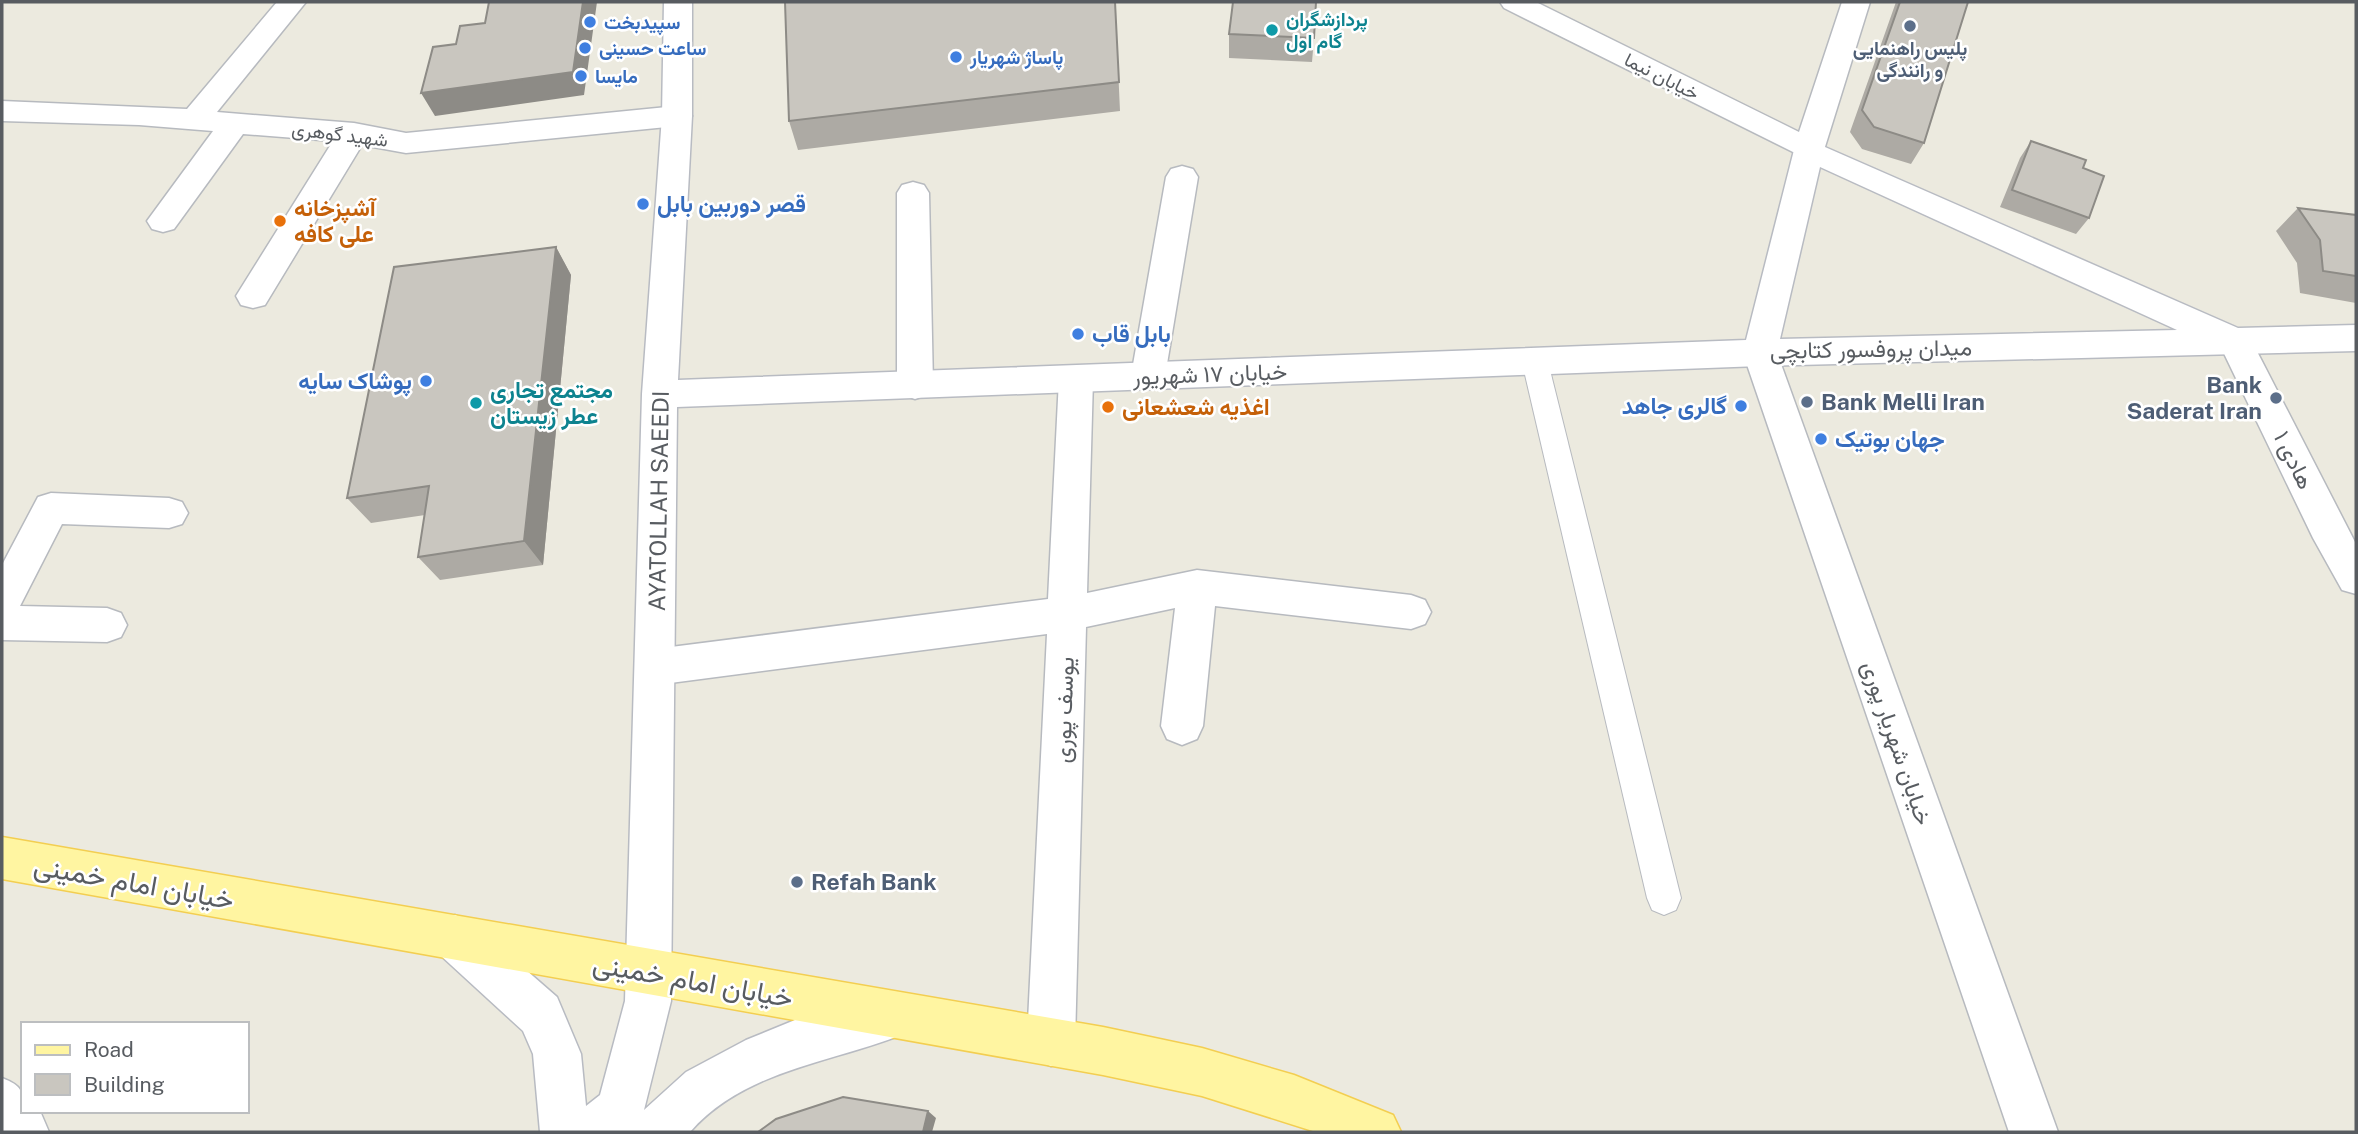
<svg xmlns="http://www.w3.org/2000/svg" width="2358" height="1134" font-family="'Public Sans',Vazirmatn,sans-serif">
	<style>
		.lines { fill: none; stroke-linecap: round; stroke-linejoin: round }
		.lane-casing { stroke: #b7babf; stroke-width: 2 }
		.street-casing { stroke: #b7babf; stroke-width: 3 }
		.secondary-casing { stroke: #b8bbc2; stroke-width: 3 }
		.primary-casing { stroke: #f3ce51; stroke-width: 3 }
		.lane { fill: #fff; fill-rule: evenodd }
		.street { fill: #fff; fill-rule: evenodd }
		.secondary { fill: #fff; fill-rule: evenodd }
		.primary { fill: #fff5a1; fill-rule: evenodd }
		.wall { fill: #adaaa4 }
		.shaded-wall { fill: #8d8b86 }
		.building { fill: #c9c6bf; stroke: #8d8b86; stroke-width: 2 }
		.shop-dot { fill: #3f7fe0; stroke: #fff; stroke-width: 2.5 }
		.service-dot { fill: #5c6f8a; stroke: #fff; stroke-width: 2.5 }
		.culture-dot { fill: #0f9aa8; stroke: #fff; stroke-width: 2.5 }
		.food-dot { fill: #e8710a; stroke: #fff; stroke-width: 2.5 }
		.labels { text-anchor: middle; stroke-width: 5; stroke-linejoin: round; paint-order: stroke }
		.far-culture-label { font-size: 19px; font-weight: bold; fill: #0d838f; stroke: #fff; text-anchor: start }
		.far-shop-label { font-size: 19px; font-weight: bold; fill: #366cbe; stroke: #fff; text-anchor: start }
		.far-service-label { font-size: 19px; font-weight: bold; fill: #4e5e75; stroke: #fff }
		.far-street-label { font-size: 19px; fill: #585c61; stroke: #fff }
		.shop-label { font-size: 23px; font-weight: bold; fill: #366cbe; stroke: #fff; text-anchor: start }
		.food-label { font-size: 23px; font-weight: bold; fill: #c56008; stroke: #fff; text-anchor: start }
		.street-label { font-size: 23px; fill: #585c61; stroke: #fff }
		.service-label { font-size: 23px; font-weight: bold; fill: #4e5e75; stroke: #fff; text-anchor: start }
		.culture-label { font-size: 23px; font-weight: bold; fill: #0d838f; stroke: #fff; text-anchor: start }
		.near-street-label { font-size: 28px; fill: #585c61; stroke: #fff }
	</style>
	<rect width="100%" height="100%" fill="#eceadf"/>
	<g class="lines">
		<g class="lane-casing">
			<path id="lane" d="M 1535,352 L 1544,355 L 1548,362 L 1681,898 L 1676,910 L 1664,915 L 1652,910 L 1647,898 L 1522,362 L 1526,355 Z"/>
		</g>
		<g class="street-casing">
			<path id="street" d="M 277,2 L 306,2 L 217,112 L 354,123 L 406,133 L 677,106 L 688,109 L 692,116 L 688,123 L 677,126 L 406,153 L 362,145 L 265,305 L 253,308 L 241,305 L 236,296 L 333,141 L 243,134 L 174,229 L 163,232 L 152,229 L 147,221 L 213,131 L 139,125 L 2,121 L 2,101 L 187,109 Z
				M 1500,2 L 1536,2 L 1799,132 L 1842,2 L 1870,2 L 1824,150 L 1820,157 L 1809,160 L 1504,8 Z
				M 1182,166 L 1193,169 L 1198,177 L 1165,376 L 1160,386 L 1148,389 L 1136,386 L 1131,376 L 1166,177 L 1171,169 Z
				M 913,182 L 924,185 L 929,193 L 933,385 L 927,395 L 915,399 L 903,395 L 897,385 L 897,193 L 902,185 Z
				M 2235,328 L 2247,332 L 2356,544 L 2356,594 L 2342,590 L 2313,538 L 2218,341 L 2223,332 Z
				M 1760,340 L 1772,344 L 1777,353 L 2058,1132 L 2009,1132 L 1743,353 L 1748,344 Z
				M 1076,366 L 1088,369 L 1093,379 L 1087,593 L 1197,570 L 1411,595 L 1425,600 L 1431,612 L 1425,624 L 1411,629 L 1215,606 L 1203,726 L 1197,739 L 1182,745 L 1167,739 L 1161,726 L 1175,608 L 1086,627 L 1075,1042 L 1068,1059 L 1051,1066 L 1034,1059 L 1027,1042 L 1047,634 L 655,685 L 641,680 L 635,667 L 641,654 L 655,649 L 1048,599 L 1059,379 L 1064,369 Z
				M 51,493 L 169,498 L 182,502 L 188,513 L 182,524 L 169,528 L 62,524 L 20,606 L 107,608 L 121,613 L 127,625 L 121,637 L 107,642 L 2,640 L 2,565 L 38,497 Z
				M 2,1078 C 22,1086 23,1090 23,1111 L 40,1111 L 49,1132 L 2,1132 Z"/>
		</g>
		<g class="secondary-casing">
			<path id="secondary" d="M 664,2 L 692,2 L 692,116 L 678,380 L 1746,340 L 1794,150 L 1798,143 L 1809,140 L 2238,328 L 2356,325 L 2356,351 L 1760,366 L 677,407 L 671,1001 L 644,1110 L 686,1072 L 746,1040 L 795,1020 L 889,993 L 906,999 L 912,1016 L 906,1033 C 833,1063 745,1069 690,1132 L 540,1132 L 533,1054 L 523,1031 L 439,954 L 432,938 L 439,922 L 455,915 L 471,922 L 557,997 L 581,1054 L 586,1106 L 600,1095 L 625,1001 L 642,394 L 662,116 ZM 1820,167 L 2177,330 L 1780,339 Z"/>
		</g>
		<g class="primary-casing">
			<path id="primary" d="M 2,837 L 1103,1027 L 1202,1048 L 1294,1075 L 1393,1115 L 1401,1132 L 1316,1132 L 1202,1096 L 1103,1075 L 2,879 Z"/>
		</g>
		<use href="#lane" class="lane"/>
		<use href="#street" class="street"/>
		<use href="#secondary" class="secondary"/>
		<use href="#primary" class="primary"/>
	</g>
	<path class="wall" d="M 1115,2 L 1120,111 L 798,150 L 789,121 Z
		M 1896,2 L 1968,2 L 1924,143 L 1911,164 L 1862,149 L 1850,132 Z
		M 1229,34 L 1314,38 L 1312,62 L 1229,58 Z
		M 2031,141 L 2083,168 L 2089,218 L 2076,234 L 2000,207 L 2020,158 Z
		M 2298,208 L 2356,215 L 2356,303 L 2300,293 L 2297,263 L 2276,231 Z
		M 556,247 L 571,275 L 543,565 L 440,580 L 418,557 L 425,515 L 371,523 L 347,498 Z"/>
	<path class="shaded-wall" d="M 583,2 L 597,2 L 584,95 L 435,116 L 421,93 Z
		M 556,247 L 571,275 L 543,565 L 524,541 Z
		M 928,1111 L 936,1118 L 932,1132 L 923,1132 Z"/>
	<path class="building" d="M 489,2 L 583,2 L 573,72 L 421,93 L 433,47 L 456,44 L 460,26 L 485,23 Z
		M 785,2 L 1115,2 L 1119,82 L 789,121 Z
		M 1233,2 L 1316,2 L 1314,38 L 1229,34 Z
		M 1900,2 L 1968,2 L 1924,143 L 1874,127 L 1862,110 Z
		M 2031,141 L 2086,160 L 2083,168 L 2104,176 L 2089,218 L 2012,190 Z
		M 2298,208 L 2356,215 L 2356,276 L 2323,271 L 2320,240 Z
		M 556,247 L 524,541 L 418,557 L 429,486 L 347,498 L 394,267 Z
		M 843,1097 L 928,1111 L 923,1132 L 758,1132 L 776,1119 Z"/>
	<g class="shop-dot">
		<circle cx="590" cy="22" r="7"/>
		<circle cx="585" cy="48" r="7"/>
		<circle cx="956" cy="57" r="7"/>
		<circle cx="581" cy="76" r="7"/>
		<circle cx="643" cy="204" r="7"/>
		<circle cx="1078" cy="334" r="7"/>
		<circle cx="426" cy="381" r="7"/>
		<circle cx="1741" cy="406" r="7"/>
		<circle cx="1821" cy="439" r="7"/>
	</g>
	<g class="service-dot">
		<circle cx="1910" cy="26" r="7"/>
		<circle cx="2276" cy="398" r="7"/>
		<circle cx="1807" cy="402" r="7"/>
		<circle cx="797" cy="882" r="7"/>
	</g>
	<g class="culture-dot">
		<circle cx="1272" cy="30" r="7"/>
		<circle cx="476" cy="403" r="7"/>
	</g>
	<g class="food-dot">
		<circle cx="280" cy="221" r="7"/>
		<circle cx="1108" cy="407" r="7"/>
	</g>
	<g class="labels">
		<g class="far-culture-label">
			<text x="1286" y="26">پردازشگران<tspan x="1286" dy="22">گام اول</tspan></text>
		</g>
		<g class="far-shop-label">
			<text x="604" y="29">سپیدبخت</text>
			<text x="599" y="55">ساعت حسینی</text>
			<text x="970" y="64">پاساژ شهریار</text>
			<text x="595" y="83">مایسا</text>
		</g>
		<g class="far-service-label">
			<text x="1910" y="55">پلیس راهنمایی<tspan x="1910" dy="22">و رانندگی</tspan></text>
		</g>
		<g class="far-street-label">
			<text transform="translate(1662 76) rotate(27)" y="7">خیابان نیما</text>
			<text transform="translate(340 134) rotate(7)" y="7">شهید گوهری</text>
		</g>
		<g class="shop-label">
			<text x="657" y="212">قصر دوربین بابل</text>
			<text x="1092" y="342">بابل قاب</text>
			<text x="412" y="389" text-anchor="end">پوشاک سایه</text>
			<text x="1727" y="414" text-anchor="end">گالری جاهد</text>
			<text x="1835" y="447">جهان بوتیک</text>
		</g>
		<g class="food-label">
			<text x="294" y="216">آشپزخانه<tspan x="294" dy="26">علی کافه</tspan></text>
			<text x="1122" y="415">اغذیه شعشعانی</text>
		</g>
		<g class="street-label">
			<text transform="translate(1871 349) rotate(-1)" y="8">میدان پروفسور کتابچی</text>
			<text transform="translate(1210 374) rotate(-2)" y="8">خیابان ۱۷ شهریور</text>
			<text transform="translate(2294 460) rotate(64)" y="8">هادی ۱</text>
			<text transform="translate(659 501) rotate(-89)" y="8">AYATOLLAH SAEEDI</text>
			<text transform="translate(1064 710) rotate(-88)" y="8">یوسف پوری</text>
			<text transform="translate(1897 743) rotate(71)" y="8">خیابان شهریار پوری</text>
		</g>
		<g class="service-label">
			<text x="2262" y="393" text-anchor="end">Bank<tspan x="2262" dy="26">Saderat Iran</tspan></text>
			<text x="1821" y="410">Bank Melli Iran</text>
			<text x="811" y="890">Refah Bank</text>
		</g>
		<g class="culture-label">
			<text x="490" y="398">مجتمع تجاری<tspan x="490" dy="26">عطر زیستان</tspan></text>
		</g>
		<g class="near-street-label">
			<text transform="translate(134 882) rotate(10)" y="10">خیابان امام خمینی</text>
			<text transform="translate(693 980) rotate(10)" y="10">خیابان امام خمینی</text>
		</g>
	</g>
	<rect width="2358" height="1134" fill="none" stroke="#585c61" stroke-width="7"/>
	<rect x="21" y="1022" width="228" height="91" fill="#ffffff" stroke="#bcbec0" stroke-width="2"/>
	<rect x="35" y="1045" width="35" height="10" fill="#fff5a1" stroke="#bcbec0" stroke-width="2"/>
	<text x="84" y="1057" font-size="21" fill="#585c61">Road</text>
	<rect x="35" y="1074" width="35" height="21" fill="#c9c6bf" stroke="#bcbec0" stroke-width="2"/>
	<text x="84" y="1092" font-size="21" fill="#585c61">Building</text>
</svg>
